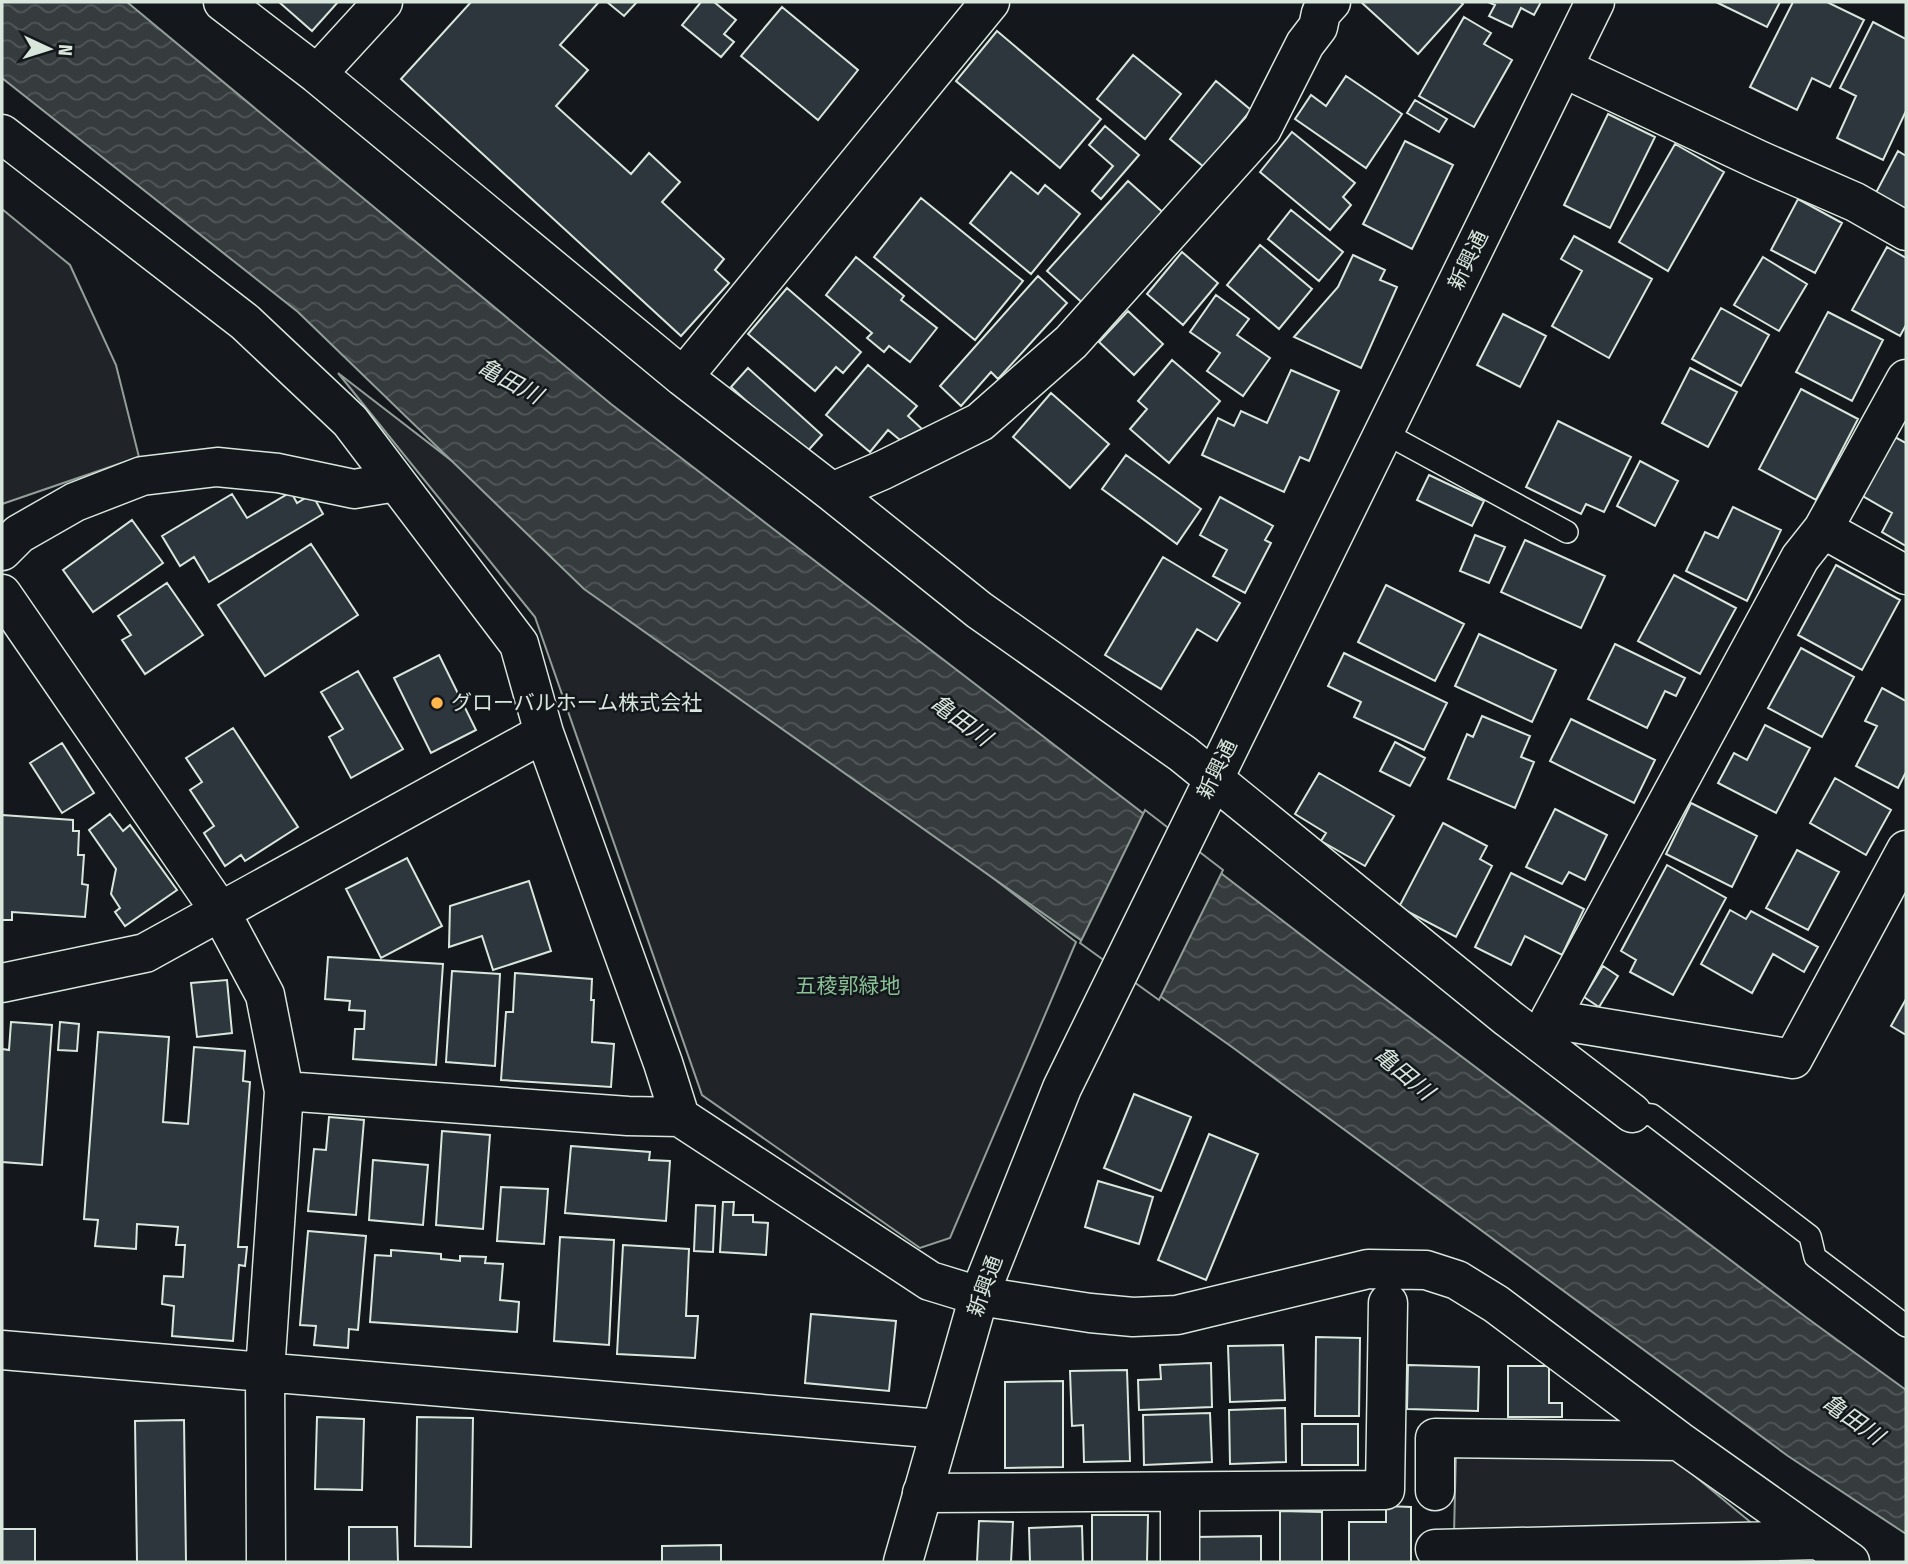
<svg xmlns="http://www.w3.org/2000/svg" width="1908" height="1564" font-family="'Fira Sans Condensed','Noto Sans JP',sans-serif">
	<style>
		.green { fill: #202428; stroke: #939e99; stroke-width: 2 }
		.water { fill: url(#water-waves); stroke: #939e99; stroke-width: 2 }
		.pier { fill: #14181c; stroke: #939e99; stroke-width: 2 }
		.building { fill: #2c363c; stroke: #d8e6dc; stroke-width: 2 }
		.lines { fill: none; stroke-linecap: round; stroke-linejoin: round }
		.service-casing { stroke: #d8e6dc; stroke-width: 24 }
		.minor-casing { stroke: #d8e6dc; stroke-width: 41 }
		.tertiary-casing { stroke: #d8e6dc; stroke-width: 41 }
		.service { stroke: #14181c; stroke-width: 21 }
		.minor { stroke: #14181c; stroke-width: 38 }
		.tertiary { stroke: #14181c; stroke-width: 38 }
		.poi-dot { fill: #ffb74d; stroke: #14181c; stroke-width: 2.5 }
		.labels { text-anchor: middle; stroke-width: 5; stroke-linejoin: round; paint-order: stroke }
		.street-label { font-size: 21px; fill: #d8e6dc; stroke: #14181c }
		.poi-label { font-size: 21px; fill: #d8e6dc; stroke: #14181c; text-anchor: start }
		.park-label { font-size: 21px; fill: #8ac095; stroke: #14181c }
		.water-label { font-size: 23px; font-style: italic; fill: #d8e6dc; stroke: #14181c }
	</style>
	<defs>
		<pattern id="water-waves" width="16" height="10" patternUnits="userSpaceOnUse" patternTransform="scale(1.75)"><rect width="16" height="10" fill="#363b3e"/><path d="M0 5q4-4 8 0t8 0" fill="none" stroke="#525759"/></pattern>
	</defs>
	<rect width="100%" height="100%" fill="#14181c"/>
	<path class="green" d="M 2,209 L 70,265 L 116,365 L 139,457 L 2,504 Z
		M 338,373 L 1076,942 L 950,1238 L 920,1248 L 702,1095 L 535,617 Z
		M 1456,1451 L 1667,1453 L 1754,1525 L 1454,1534 Z"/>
	<path class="water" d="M 2,2 L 127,2 L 611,404 L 1326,954 L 1807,1318 L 1906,1390 L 1906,1534 L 1788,1456 L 1232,1047 L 584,589 L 298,312 L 2,78 Z"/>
	<path class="pier" d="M 1145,810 L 1223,870 L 1159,1000 L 1080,943 Z"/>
	<path class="building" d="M 279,2 L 338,2 L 312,31 Z
		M 471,2 L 599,2 L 560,45 L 588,70 L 556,106 L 631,174 L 649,153 L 680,182 L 662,202 L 724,259 L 715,270 L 729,283 L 681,336 L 401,79 Z
		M 607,2 L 637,2 L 624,16 Z
		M 701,2 L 714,2 L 736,20 L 724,34 L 734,42 L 721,57 L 682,25 Z
		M 1361,2 L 1460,2 L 1463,4 L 1418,54 Z
		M 1488,2 L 1541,2 L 1534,15 L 1521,8 L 1512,27 L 1489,16 L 1495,5 Z
		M 1716,2 L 1780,2 L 1767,27 Z
		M 1793,2 L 1827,2 L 1864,20 L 1830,87 L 1812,78 L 1797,110 L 1750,87 Z
		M 782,7 L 858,70 L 818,120 L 741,56 Z
		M 1464,17 L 1491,33 L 1484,44 L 1512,60 L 1474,127 L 1419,96 Z
		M 1873,22 L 1906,39 L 1906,111 L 1883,160 L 1837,138 L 1856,96 L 1840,88 Z
		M 997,31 L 1101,119 L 1060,168 L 956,81 Z
		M 1133,55 L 1181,94 L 1145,139 L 1097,99 Z
		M 1346,76 L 1402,114 L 1366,168 L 1295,119 L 1311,95 L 1326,106 Z
		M 1216,81 L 1251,110 L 1204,167 L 1170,139 Z
		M 1415,100 L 1447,119 L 1439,132 L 1407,113 Z
		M 1608,114 L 1655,137 L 1610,228 L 1564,205 Z
		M 1105,126 L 1139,155 L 1101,199 L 1092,191 L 1113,166 L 1089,145 Z
		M 1292,132 L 1355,183 L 1343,197 L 1351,205 L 1330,230 L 1260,172 Z
		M 1405,141 L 1453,165 L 1412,249 L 1363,224 Z
		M 1675,144 L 1724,172 L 1668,271 L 1619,242 Z
		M 1898,151 L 1906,156 L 1906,220 L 1871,202 Z
		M 1011,172 L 1038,194 L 1045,185 L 1080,214 L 1031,274 L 970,223 Z
		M 1128,181 L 1167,216 L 1086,306 L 1047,271 Z
		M 921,198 L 1023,281 L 975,340 L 874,257 Z
		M 1798,199 L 1842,223 L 1815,273 L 1771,250 Z
		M 1291,210 L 1343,252 L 1319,281 L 1268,239 Z
		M 1574,236 L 1652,279 L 1609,358 L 1552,326 L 1582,271 L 1561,259 Z
		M 1260,245 L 1312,289 L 1279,329 L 1227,285 Z
		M 1887,247 L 1906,258 L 1906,325 L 1900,336 L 1852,310 Z
		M 1182,252 L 1218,283 L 1183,325 L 1147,294 Z
		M 1353,255 L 1385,270 L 1380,280 L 1397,287 L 1361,368 L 1294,337 L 1338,287 Z
		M 856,257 L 904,296 L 901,300 L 937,328 L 910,362 L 889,346 L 884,352 L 867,338 L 872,333 L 826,295 Z
		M 1763,257 L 1807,284 L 1779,331 L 1734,305 Z
		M 1038,276 L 1067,303 L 998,379 L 991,372 L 961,406 L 940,386 Z
		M 787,288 L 861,352 L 843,373 L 836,367 L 815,391 L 748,334 Z
		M 1216,295 L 1249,319 L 1237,335 L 1270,358 L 1243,396 L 1207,371 L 1220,353 L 1190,332 Z
		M 1721,308 L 1769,335 L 1741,386 L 1692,359 Z
		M 1128,311 L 1163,344 L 1134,375 L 1099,342 Z
		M 1828,312 L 1883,340 L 1852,401 L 1796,372 Z
		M 1503,314 L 1546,336 L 1520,387 L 1477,365 Z
		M 1172,360 L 1220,401 L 1169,463 L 1130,429 L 1147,409 L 1138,401 Z
		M 868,365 L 917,406 L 908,416 L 922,429 L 900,440 L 888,430 L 870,452 L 826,415 Z
		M 748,368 L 822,435 L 805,454 L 731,387 Z
		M 1690,368 L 1737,392 L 1708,447 L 1662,423 Z
		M 1291,370 L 1339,391 L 1309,461 L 1300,457 L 1284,492 L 1202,455 L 1218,418 L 1234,426 L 1241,411 L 1267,423 Z
		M 1801,389 L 1858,419 L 1816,500 L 1759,469 Z
		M 1051,393 L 1109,444 L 1070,488 L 1013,437 Z
		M 1558,421 L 1631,457 L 1604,512 L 1586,504 L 1581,514 L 1526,487 Z
		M 1893,436 L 1906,443 L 1906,546 L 1882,532 L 1892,513 L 1861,495 Z
		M 1126,455 L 1201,509 L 1177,544 L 1102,489 Z
		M 1640,461 L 1678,481 L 1655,526 L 1617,506 Z
		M 1429,475 L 1484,501 L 1472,526 L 1417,500 Z
		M 291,492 L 297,503 L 312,494 L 323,514 L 209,582 L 194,557 L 180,566 L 162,536 L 232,494 L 247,518 Z
		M 1220,497 L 1273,526 L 1265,540 L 1271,543 L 1245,593 L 1213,576 L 1227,550 L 1200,535 Z
		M 1733,507 L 1781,530 L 1747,601 L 1686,571 L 1705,532 L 1718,538 Z
		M 132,520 L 163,563 L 93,612 L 63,570 Z
		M 1475,535 L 1505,547 L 1489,583 L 1460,571 Z
		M 1525,540 L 1605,576 L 1581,628 L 1501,592 Z
		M 311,544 L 358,615 L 265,676 L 218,605 Z
		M 1163,557 L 1240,603 L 1217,641 L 1197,629 L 1161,689 L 1105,655 Z
		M 1836,565 L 1900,600 L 1862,670 L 1798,635 Z
		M 1674,575 L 1736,608 L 1700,674 L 1638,641 Z
		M 167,583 L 203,635 L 145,674 L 122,640 L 131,635 L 118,616 Z
		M 1386,585 L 1464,624 L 1435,681 L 1358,642 Z
		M 1479,634 L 1556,670 L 1532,722 L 1455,686 Z
		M 1615,644 L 1685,678 L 1676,696 L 1665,691 L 1647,728 L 1588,699 Z
		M 1801,648 L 1854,677 L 1822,737 L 1768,708 Z
		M 1344,653 L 1447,703 L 1424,750 L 1354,717 L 1361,702 L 1328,686 Z
		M 439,655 L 476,730 L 431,753 L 394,678 Z
		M 358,671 L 403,749 L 351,778 L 329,737 L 343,729 L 321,692 Z
		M 1882,688 L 1906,701 L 1906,772 L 1898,788 L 1856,766 L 1877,726 L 1865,721 Z
		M 1482,716 L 1530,736 L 1521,757 L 1534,762 L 1515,808 L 1448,779 L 1467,734 L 1473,737 Z
		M 1571,719 L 1655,760 L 1634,803 L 1550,761 Z
		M 1765,725 L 1810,748 L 1776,813 L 1718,783 L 1734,753 L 1747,760 Z
		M 233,728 L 298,827 L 245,861 L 241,855 L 225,866 L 204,833 L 214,826 L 190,790 L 202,782 L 186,758 Z
		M 1395,742 L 1425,758 L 1410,786 L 1380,771 Z
		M 62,743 L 94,793 L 62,813 L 30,763 Z
		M 1319,773 L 1394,816 L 1365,866 L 1321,841 L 1326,833 L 1295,814 Z
		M 1835,778 L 1891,810 L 1866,855 L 1810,823 Z
		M 1691,803 L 1757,836 L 1732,887 L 1666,854 Z
		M 1555,809 L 1607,835 L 1585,880 L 1569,872 L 1562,884 L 1526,867 Z
		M 110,814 L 123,831 L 130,825 L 177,890 L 125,926 L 115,912 L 120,908 L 111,894 L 116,869 L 89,830 Z
		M 2,815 L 73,820 L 73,831 L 79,831 L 78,855 L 84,855 L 82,884 L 88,885 L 85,917 L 12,912 L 12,920 L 2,920 Z
		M 1443,823 L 1487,846 L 1480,859 L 1492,866 L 1456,937 L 1399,907 Z
		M 1797,850 L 1839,872 L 1808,930 L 1766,908 Z
		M 407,858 L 442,926 L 381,958 L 346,889 Z
		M 1667,865 L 1726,898 L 1673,995 L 1630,972 L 1636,960 L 1621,951 Z
		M 1511,873 L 1584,909 L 1562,955 L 1525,936 L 1511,965 L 1475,947 Z
		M 529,881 L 551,951 L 493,970 L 482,936 L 449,947 L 450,906 Z
		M 1730,910 L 1746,919 L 1751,911 L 1818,947 L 1804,972 L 1773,954 L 1752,993 L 1701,964 Z
		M 328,957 L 443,964 L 436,1065 L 353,1059 L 355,1029 L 364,1029 L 365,1011 L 349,1010 L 350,1001 L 325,999 Z
		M 1603,966 L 1618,976 L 1599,1007 L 1584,997 Z
		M 452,971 L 500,974 L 495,1066 L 446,1062 Z
		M 515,973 L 592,979 L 591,1000 L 594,1000 L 592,1042 L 614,1044 L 611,1087 L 501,1080 L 506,1012 L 513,1012 Z
		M 227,980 L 232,1033 L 197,1037 L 191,983 Z
		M 1906,999 L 1906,1035 L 1891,1026 Z
		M 11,1022 L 52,1025 L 42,1165 L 2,1162 L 2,1049 L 9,1050 Z
		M 60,1022 L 79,1024 L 77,1051 L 58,1050 Z
		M 98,1032 L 169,1037 L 163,1122 L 188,1124 L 194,1047 L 245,1051 L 243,1081 L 250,1082 L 238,1247 L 247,1247 L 245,1266 L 239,1265 L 233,1341 L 172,1336 L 174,1306 L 162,1304 L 164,1276 L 183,1277 L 185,1245 L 176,1245 L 178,1227 L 137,1224 L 136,1249 L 95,1246 L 98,1220 L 84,1219 Z
		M 1134,1094 L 1191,1117 L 1161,1191 L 1104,1168 Z
		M 329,1117 L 364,1120 L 356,1215 L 308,1211 L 314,1149 L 326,1150 Z
		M 442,1131 L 490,1135 L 483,1229 L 436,1225 Z
		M 1209,1134 L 1258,1154 L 1206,1280 L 1158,1260 Z
		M 571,1146 L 650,1152 L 649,1160 L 670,1161 L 666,1221 L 565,1213 Z
		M 373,1160 L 428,1165 L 423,1225 L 369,1220 Z
		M 1098,1181 L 1153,1197 L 1139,1244 L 1085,1227 Z
		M 501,1187 L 548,1189 L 544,1244 L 497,1241 Z
		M 723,1202 L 734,1202 L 733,1215 L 753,1215 L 753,1222 L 768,1223 L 766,1255 L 720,1252 Z
		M 696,1205 L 715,1206 L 713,1252 L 694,1251 Z
		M 308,1231 L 366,1236 L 358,1330 L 349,1329 L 348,1348 L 314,1345 L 316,1326 L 300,1325 Z
		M 560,1237 L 614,1240 L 609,1345 L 554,1341 Z
		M 623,1245 L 689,1249 L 686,1316 L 698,1316 L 695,1358 L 617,1354 Z
		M 391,1250 L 441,1254 L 441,1259 L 460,1261 L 460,1256 L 486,1257 L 485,1263 L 503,1264 L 500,1300 L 519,1302 L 517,1332 L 370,1322 L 375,1255 L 391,1256 Z
		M 811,1314 L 896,1321 L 889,1391 L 805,1383 Z
		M 1316,1337 L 1360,1338 L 1359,1416 L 1315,1416 Z
		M 1283,1345 L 1285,1400 L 1230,1402 L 1228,1346 Z
		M 1211,1363 L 1212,1407 L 1139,1410 L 1138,1380 L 1161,1379 L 1160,1365 Z
		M 1408,1365 L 1479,1367 L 1478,1411 L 1407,1409 Z
		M 1508,1366 L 1549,1366 L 1549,1403 L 1562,1403 L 1562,1417 L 1508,1417 Z
		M 1127,1370 L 1130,1461 L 1084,1462 L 1083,1425 L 1072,1426 L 1070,1371 Z
		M 1063,1381 L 1063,1467 L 1005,1468 L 1005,1382 Z
		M 1285,1408 L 1286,1462 L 1230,1464 L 1229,1410 Z
		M 1210,1413 L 1212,1462 L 1144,1465 L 1143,1415 Z
		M 317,1417 L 364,1419 L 362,1490 L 315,1489 Z
		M 417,1417 L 473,1418 L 471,1547 L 415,1546 Z
		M 184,1420 L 186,1562 L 137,1562 L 135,1421 Z
		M 1302,1424 L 1358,1424 L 1358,1465 L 1302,1465 Z
		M 1386,1506 L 1411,1507 L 1411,1562 L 1349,1562 L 1349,1522 L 1386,1522 Z
		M 1280,1511 L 1322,1512 L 1322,1562 L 1280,1562 Z
		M 1092,1515 L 1148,1515 L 1147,1562 L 1092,1562 Z
		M 979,1521 L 1013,1522 L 1011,1562 L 977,1562 Z
		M 1082,1526 L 1083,1562 L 1030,1562 L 1029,1528 Z
		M 349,1527 L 397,1527 L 398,1562 L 349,1562 Z
		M 2,1529 L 35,1529 L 35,1562 L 2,1562 Z
		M 1261,1536 L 1261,1562 L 1195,1562 L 1194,1537 Z
		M 721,1545 L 721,1562 L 662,1562 L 662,1546 Z"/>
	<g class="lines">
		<g class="service-casing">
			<path id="service" d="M 1383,432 L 1567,532
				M 1632,1113 L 1652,1115 L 1810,1236 L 1815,1257 L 1906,1326"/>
		</g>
		<g class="minor-casing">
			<path id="minor" d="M 223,2 L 317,74 L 683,377 L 832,492 L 883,470 L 980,422 L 1071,342 L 1262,129 L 1305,44 L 1318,27 L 1321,13 L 1331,2
				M 1563,68 L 1761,161 L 1855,202 L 1906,231
				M 317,74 L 383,2
				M 2,134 L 245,322 L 350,421 L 519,644 L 544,733 L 663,1063 L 680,1117 L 930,1281 L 979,1296 L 1090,1313 L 1133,1317 L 1177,1315 L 1368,1269 L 1426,1270 L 1457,1280 L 1496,1304 L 1679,1441 L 1850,1562
				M 683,377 L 990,2
				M 1906,379 L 1823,529 L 1800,558 L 1550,1019 L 1793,1059 L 1906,850
				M 832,492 L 979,610 L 1183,754 L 1508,1018 L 1632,1113
				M 1823,529 L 1906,575
				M 2,551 L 19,534 L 75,502 L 142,476 L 217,467 L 278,473 L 354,489 L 396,482
				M 2,594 L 220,911 L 265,995 L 284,1091 L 265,1372 L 266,1562
				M 2,983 L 145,953 L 544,733
				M 284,1091 L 628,1116 L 680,1117
				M 2,1350 L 940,1429
				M 1435,1491 L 1435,1438 L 1679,1441
				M 1180,1492 L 1180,1562
				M 922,1493 L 1385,1490 L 1388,1303
				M 1435,1549 L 1818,1540"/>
		</g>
		<g class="tertiary-casing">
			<path id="tertiary" d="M 903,1562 L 979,1296 L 1062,1088 L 1595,2"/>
		</g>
		<use href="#service" class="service"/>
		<use href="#minor" class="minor"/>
		<use href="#tertiary" class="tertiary"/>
	</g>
	<circle class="poi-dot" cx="437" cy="703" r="7"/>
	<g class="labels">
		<g class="street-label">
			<text transform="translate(1468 260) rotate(-64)" y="7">新興通</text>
			<text transform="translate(1217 769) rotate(-64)" y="7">新興通</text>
			<text transform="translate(985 1286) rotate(-70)" y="7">新興通</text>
		</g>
		<g class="poi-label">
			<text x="451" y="710">グローバルホーム株式会社</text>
		</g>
		<g class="park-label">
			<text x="848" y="993">五稜郭緑地</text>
		</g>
		<g class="water-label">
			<text transform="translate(510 381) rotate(28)" y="8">亀田川</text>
			<text transform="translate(961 720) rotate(36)" y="8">亀田川</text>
			<text transform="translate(1404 1073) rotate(40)" y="8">亀田川</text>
			<text transform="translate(1853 1419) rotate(35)" y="8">亀田川</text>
		</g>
	</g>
	<rect width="1908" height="1564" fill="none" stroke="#d8e6dc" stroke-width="7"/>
	<g transform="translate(49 49) rotate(94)" stroke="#14181c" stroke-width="5" paint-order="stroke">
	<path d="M0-5L12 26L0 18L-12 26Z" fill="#d8e6dc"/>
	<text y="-10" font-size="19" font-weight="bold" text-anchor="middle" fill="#d8e6dc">N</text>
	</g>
</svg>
